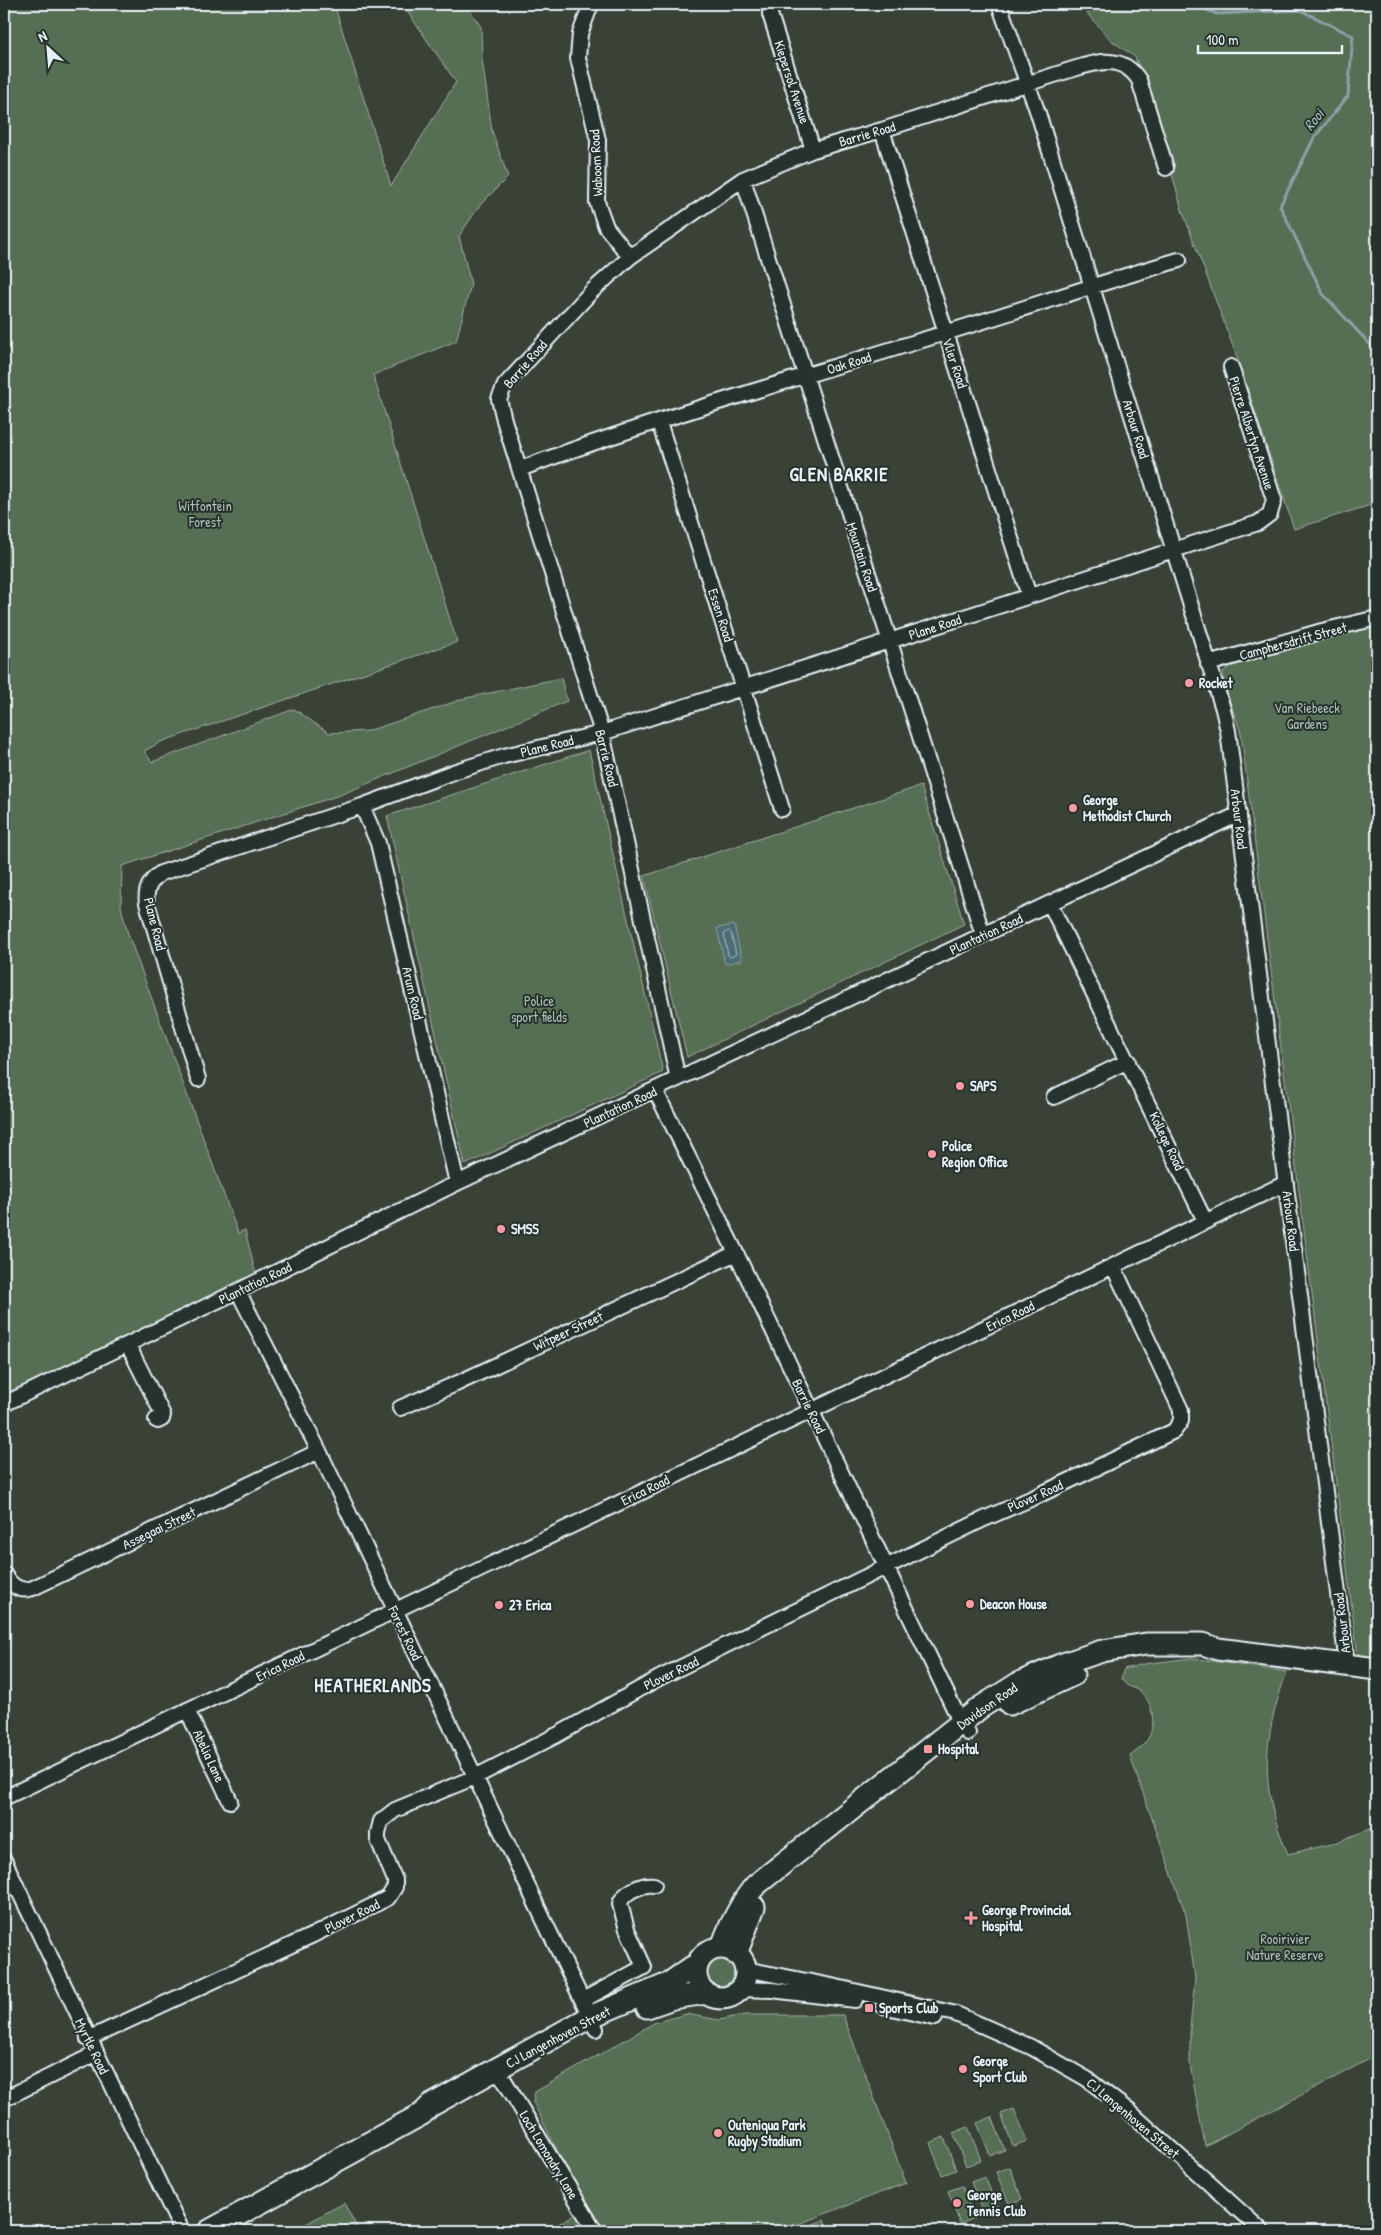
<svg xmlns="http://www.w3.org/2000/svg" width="1381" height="2235" font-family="'Patrick Hand',sans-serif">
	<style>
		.green { fill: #576e52; stroke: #a0b0a5 }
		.water { fill: #4c6d73; stroke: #8aa2a8 }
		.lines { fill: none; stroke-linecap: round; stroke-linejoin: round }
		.shore { stroke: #aabcc3; stroke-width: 1 }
		.stream { stroke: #8aa2a8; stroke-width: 3 }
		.minor-casing { stroke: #e8f1f8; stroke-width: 18 }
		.highway-casing { stroke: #e8f1f8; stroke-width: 25 }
		.minor { stroke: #26332d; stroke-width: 14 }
		.highway { stroke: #26332d; stroke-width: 21 }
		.poi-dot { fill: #ff9aa2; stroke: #26332d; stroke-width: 2 }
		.labels { text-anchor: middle; stroke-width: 4; stroke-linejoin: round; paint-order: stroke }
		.street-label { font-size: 14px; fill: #e8f1f8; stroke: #26332d }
		.park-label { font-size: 14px; fill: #aebdb6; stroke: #26332d }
		.poi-label { font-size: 14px; font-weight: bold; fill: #e8f1f8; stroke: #26332d; text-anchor: start }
		.water-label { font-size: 15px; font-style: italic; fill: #aabcc3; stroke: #26332d }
		.district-label { font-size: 19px; font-weight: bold; letter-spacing: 1px; fill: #e8f1f8; stroke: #26332d }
	</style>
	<rect width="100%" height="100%" fill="#3a4238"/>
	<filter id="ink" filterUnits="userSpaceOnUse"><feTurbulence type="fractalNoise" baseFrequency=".02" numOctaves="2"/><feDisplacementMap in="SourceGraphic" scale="10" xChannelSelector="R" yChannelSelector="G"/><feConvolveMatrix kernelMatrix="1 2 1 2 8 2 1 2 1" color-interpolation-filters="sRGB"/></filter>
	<g filter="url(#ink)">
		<path class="green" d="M 4,4 L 334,4 L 391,186 L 456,82 L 402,4 L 442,4 L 446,6 L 469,9 L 481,27 L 482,59 L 492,131 L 508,177 L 480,205 L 459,236 L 471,284 L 456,341 L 373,375 L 457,642 L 163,741 L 144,751 L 152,762 L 294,709 L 329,733 L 368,731 L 466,698 L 561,678 L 567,701 L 340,795 L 122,866 L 121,907 L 128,934 L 238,1233 L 245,1230 L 256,1275 L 4,1402 Z
			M 1082,4 L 1377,4 L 1377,503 L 1294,529 L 1238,360 L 1182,210 L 1160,131 L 1135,57 L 1111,40 L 1085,11 Z
			M 1377,625 L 1377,1658 L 1358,1656 L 1241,733 L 1223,682 L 1223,672 L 1229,667 Z
			M 589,750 L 663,1072 L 465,1165 L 387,816 Z
			M 921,786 L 964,924 L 687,1057 L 644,876 Z
			M 1191,1658 L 1287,1672 C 1262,1738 1259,1788 1288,1854 L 1332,1844 L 1377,1826 L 1377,2055 L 1205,2146 L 1190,2064 L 1190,2029 L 1195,1978 L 1186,1915 L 1130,1756 C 1135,1752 1141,1748 1145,1743 C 1157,1729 1155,1702 1139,1691 C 1131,1685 1127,1689 1121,1678 L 1124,1669 L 1144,1664 Z
			M706 1972a14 14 0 1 1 28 0a14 14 0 1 1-28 0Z
			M 686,2014 L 719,2020 L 744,2015 L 843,2015 L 906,2183 L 780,2231 L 602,2231 L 564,2164 L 533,2102 L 535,2092 L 654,2023 Z
			M 1014,2109 L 1027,2141 L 1013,2146 L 1001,2114 Z
			M 992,2117 L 1005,2150 L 990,2155 L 977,2123 Z
			M 968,2127 L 981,2160 L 966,2166 L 953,2133 Z
			M 944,2137 L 956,2170 L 942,2175 L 930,2143 Z
			M 1010,2167 L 1022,2199 L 1009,2204 L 996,2172 Z
			M 985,2177 L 998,2209 L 984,2215 L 971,2182 Z
			M 962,2186 L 975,2218 L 960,2224 L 948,2191 Z
			M 344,2203 L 359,2231 L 293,2231 Z
			M 577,2213 L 587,2231 L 546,2231 Z
			M 824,2220 L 828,2231 L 805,2231 L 803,2228 Z"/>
		<path class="water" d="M 734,925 L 742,960 L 725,964 L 717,928 Z"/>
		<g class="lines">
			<path class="shore" d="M 729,931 L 731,933 L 736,954 L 731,957 L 728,955 L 724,934 Z"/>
			<path class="stream" d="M 1193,4 L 1217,14 L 1300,10 L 1353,36 L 1348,96 L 1314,138 L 1280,206 L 1323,294 L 1377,352
				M 1373,2231 L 1377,2217"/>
			<g class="minor-casing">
				<path id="minor" d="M 591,4 L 580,34 L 578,58 L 598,140 L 597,202 L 606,227 L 630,257
					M 999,4 L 1038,113 L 1223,709 L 1228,731 L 1347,1664
					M 770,14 L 813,150
					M 882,130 L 1029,596
					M 743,179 L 983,935
					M 659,422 L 782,809
					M 520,469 C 651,420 786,382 919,341 C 1006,315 1092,285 1179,260
					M 1208,664 L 1322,631 L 1377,618
					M 362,806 L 378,843 L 457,1183
					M 1050,904 L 1205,1221
					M 198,1079 L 147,903 C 145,889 150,881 161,873 L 362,806 L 456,771 L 504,756 L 602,733 L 1258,523 L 1270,514 L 1274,500 L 1231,367
					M 678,1079 L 602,733 L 504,420 L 499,399 L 505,385 L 592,291 L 630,257 L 743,179 L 813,150 L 882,130 L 1070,70 C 1096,62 1122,53 1139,80 L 1166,168
					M 655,1090 L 736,1253 L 958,1717 L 968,1733
					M 1054,1097 L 1128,1061
					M 238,1291 L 319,1451 L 596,2029
					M 128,1345 L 163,1415 L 162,1419 L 158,1421 L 156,1420
					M 4,1404 L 238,1291 L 457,1183 L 1239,814
					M 400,1408 L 458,1383 L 736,1253
					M 4,1574 C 11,1585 19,1593 33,1588 L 319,1451
					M 187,1710 L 230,1801
					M 4,1798 L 1286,1183
					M 4,1860 L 182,2231
					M 745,1969 L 832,1986 L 956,2014 L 1031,2047 L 1087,2079 L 1129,2111 L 1262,2231
					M 740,1989 L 772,1990 L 855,2000
					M 583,2000 L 644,1967 L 627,1929 L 620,1904 C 622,1893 643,1883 654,1885
					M 883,2006 L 935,2018
					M 88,2039 L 313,1935 L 388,1898 L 395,1887 L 395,1880 L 378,1840 L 378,1833 L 381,1821 L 395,1810 L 475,1777 L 557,1735 L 659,1678 L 984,1519 L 1035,1497 L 1174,1431 L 1181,1421 L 1181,1410 L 1113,1266
					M 498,2070 L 595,2231
					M 4,2099 L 95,2054"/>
			</g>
			<g class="highway-casing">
				<path id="highway" d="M 1010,1704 L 1073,1675
					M 722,1948 C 726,1932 744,1897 756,1885 L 981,1707 L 1019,1683 L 1060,1665 L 1102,1651 L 1146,1644 L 1203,1644 L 1218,1649 L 1377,1669
					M696 1973a25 25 0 1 1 50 0a25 25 0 1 1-50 0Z
					M 736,1954 L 754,1907
					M 647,2007 L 673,1998 L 706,1993
					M 209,2231 L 422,2114 L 430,2106 L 590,2017 L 668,1984 L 692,1967 L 697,1966"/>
			</g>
			<use href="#minor" class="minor"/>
			<use href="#highway" class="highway"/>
		</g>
	</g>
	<g class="poi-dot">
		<circle cx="1189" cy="683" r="5"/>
		<circle cx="1073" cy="808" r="5"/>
		<circle cx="960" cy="1086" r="5"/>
		<circle cx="932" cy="1154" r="5"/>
		<circle cx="501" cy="1229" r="5"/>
		<circle cx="970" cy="1604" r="5"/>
		<circle cx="499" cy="1605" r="5"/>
		<rect x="923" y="1744" width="10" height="10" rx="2.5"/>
		<path d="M968.5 1910.5h5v5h5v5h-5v5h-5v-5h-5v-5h5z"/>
		<rect x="864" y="2003" width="10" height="10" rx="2.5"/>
		<circle cx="963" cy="2069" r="5"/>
		<circle cx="718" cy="2133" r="5"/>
		<circle cx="957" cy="2203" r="5"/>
	</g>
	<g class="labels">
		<g class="street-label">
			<text transform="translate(792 82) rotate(72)" y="5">Kiepersol Avenue</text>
			<text transform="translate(867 134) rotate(-16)" y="5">Barrie Road</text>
			<text transform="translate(596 163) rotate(-93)" y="5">Waboom Road</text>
			<text transform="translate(849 363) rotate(-17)" y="5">Oak Road</text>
			<text transform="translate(955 363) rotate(72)" y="5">Vlier Road</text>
			<text transform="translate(525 364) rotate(-49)" y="5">Barrie Road</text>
			<text transform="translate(1136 429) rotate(73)" y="5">Arbour Road</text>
			<text transform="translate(1252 433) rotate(72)" y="5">Pierre Albertyn Avenue</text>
			<text transform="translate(862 557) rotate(72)" y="5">Mountain Road</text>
			<text transform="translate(721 615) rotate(72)" y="5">Essen Road</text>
			<text transform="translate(935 627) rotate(-18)" y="5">Plane Road</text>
			<text transform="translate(1293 641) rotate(-15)" y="5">Camphersdrift Street</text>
			<text transform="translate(547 746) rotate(-14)" y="5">Plane Road</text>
			<text transform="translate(607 758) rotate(76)" y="5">Barrie Road</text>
			<text transform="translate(1239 819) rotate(83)" y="5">Arbour Road</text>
			<text transform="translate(155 924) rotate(76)" y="5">Plane Road</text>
			<text transform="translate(986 934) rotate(-25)" y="5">Plantation Road</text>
			<text transform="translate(413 993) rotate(77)" y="5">Arum Road</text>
			<text transform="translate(620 1107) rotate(-25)" y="5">Plantation Road</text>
			<text transform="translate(1167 1141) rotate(64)" y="5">Kollege Road</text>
			<text transform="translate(1291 1221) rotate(83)" y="5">Arbour Road</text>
			<text transform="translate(255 1283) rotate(-26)" y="5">Plantation Road</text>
			<text transform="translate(1010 1316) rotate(-26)" y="5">Erica Road</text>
			<text transform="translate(568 1331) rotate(-25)" y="5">Witpeer Street</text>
			<text transform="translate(809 1406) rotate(64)" y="5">Barrie Road</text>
			<text transform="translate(645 1490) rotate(-26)" y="5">Erica Road</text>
			<text transform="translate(1035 1496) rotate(-24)" y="5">Plover Road</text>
			<text transform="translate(159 1528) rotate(-26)" y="5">Assegaai Street</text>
			<text transform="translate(1342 1623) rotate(-97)" y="5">Arbour Road</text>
			<text transform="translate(405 1633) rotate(64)" y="5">Forest Road</text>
			<text transform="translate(280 1666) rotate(-26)" y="5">Erica Road</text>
			<text transform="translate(671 1673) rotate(-26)" y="5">Plover Road</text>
			<text transform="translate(987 1706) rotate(-35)" y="5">Davidson Road</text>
			<text transform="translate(209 1756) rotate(65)" y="5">Abelia Lane</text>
			<text transform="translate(352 1916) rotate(-26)" y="5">Plover Road</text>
			<text transform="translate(558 2037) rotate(-28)" y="5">CJ Langenhoven Street</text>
			<text transform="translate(92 2046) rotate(64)" y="5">Myrtle Road</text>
			<text transform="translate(1133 2118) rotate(40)" y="5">CJ Langenhoven Street</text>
			<text transform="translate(549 2155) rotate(59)" y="5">Loch Lomondry Lane</text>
		</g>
		<g class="park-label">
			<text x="205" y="511">Witfontein<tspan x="205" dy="16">Forest</tspan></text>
			<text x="1307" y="713">Van Riebeeck<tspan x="1307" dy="16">Gardens</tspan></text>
			<text x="539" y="1006">Police<tspan x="539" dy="16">sport fields</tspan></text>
			<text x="1285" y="1944">Rooirivier<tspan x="1285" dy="16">Nature Reserve</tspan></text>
		</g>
		<g class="poi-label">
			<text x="1199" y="688">Rocket</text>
			<text x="1083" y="805">George<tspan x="1083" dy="16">Methodist Church</tspan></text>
			<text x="970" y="1091">SAPS</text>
			<text x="942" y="1151">Police<tspan x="942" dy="16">Region Office</tspan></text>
			<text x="511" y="1234">SMSS</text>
			<text x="980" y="1609">Deacon House</text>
			<text x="509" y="1610">27 Erica</text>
			<text x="938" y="1754">Hospital</text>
			<text x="982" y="1915">George Provincial<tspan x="982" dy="16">Hospital</tspan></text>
			<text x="879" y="2013">Sports Club</text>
			<text x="973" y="2066">George<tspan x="973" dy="16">Sport Club</tspan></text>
			<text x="728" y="2130">Outeniqua Park<tspan x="728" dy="16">Rugby Stadium</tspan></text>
			<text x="967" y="2200">George<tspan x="967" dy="16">Tennis Club</tspan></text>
		</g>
		<g class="water-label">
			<text transform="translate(1314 120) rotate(-52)" y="5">Rooi</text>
		</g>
		<g class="district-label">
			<text x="839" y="481">GLEN BARRIE</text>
			<text x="373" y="1692">HEATHERLANDS</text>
		</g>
	</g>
	<rect width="1381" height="2235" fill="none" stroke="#26332d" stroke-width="20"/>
	<rect x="10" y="10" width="1361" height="2215" fill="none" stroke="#e8f1f8" stroke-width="2" filter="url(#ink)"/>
	<g transform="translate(48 48) rotate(334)" stroke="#26332d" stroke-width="4" paint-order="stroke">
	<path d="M0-4L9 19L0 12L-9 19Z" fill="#e8f1f8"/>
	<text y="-8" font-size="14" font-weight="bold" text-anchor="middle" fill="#e8f1f8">N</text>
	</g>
	<path d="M1198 45v8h144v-8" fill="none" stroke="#e8f1f8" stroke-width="2.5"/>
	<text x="1206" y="45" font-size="15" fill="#e8f1f8" stroke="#26332d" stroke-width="4" paint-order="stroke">100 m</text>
</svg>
